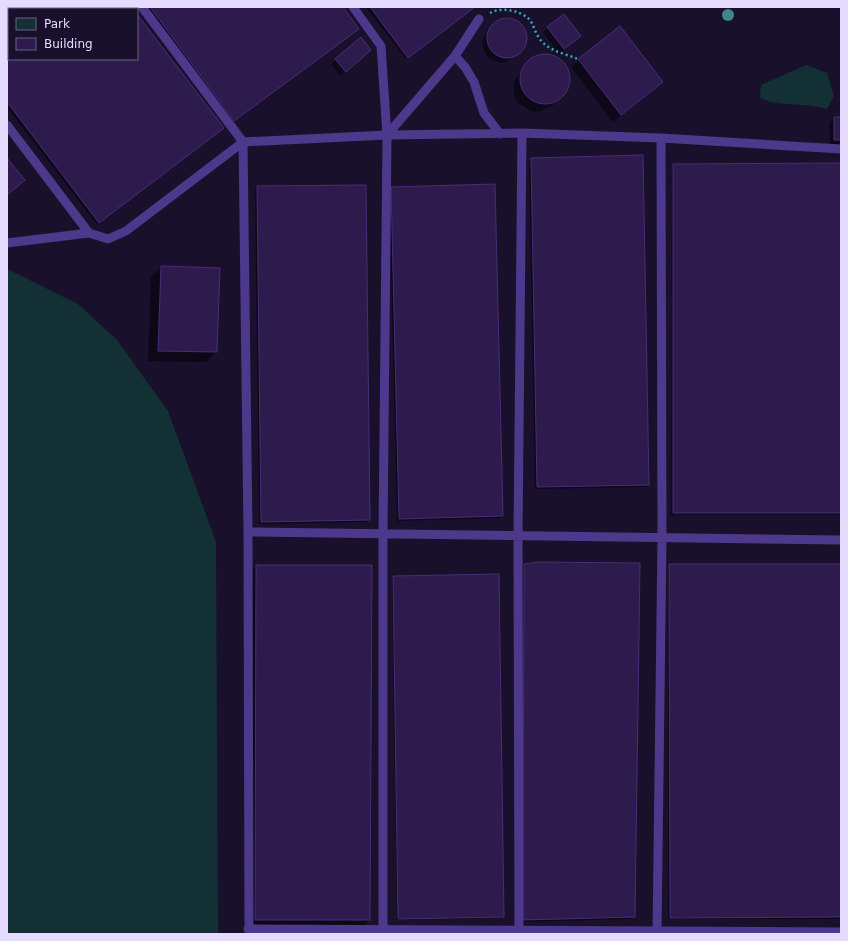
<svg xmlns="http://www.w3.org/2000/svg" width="848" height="941" font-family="'DejaVu Sans',sans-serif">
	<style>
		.green { fill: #133035 }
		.shadow { fill: #0007 }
		.building { fill: #2e1b4d; stroke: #4a2c79 }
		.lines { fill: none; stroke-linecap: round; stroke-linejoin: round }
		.path { stroke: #2caec1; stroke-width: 2.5; stroke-dasharray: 2 3; stroke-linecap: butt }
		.lane { stroke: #4c398b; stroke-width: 9 }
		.tree { fill: #40858c }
	</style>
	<rect width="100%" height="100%" fill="#19102b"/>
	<path class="green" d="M 806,65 L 827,73 L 834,96 L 827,109 C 805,102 779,107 760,98 L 761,85 Z
		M 7,269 L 78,304 L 117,340 L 168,411 L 216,542 L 218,934 L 7,934 Z"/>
	<path class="shadow" d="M 7,7 L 131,7 L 132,9 L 9,9 L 9,59 L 137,59 L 137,15 L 220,130 L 97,225 L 7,107 Z
		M 146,7 L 342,7 L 355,31 L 232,123 Z
		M 366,7 L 474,7 L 406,59 Z
		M 505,19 L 511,19 L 522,26 L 526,38 L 522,50 L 516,56 L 506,62 L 500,63 L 488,58 L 485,53 L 482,41 L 488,30 L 494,24 Z
		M 548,28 L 580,36 L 559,54 L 543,32 Z
		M 365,55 L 340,76 L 331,64 L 336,60 Z
		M 546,55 L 553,56 L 566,66 L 569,74 L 569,83 L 561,97 L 553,105 L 539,112 L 531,111 L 518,103 L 514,96 L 514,81 L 531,60 Z
		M 579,60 L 662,82 L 613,122 L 571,67 Z
		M 834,118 L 841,118 L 841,145 L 830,145 L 829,123 Z
		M 532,159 L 648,484 L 646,487 L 535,489 L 529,161 Z
		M 841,164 L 841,515 L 671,515 L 672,167 L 674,165 Z
		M 257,187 L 369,520 L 367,522 L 259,524 L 255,190 Z
		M 392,188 L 502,516 L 500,518 L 397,521 L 389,190 Z
		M 161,267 L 216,352 L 206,362 L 148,361 L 151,277 Z
		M 525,565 L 634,917 L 631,919 L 521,922 L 522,568 Z
		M 670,565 L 841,565 L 841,919 L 668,919 L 668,568 Z
		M 256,566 L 369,920 L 359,930 L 245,930 L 246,576 Z
		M 394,577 L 503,916 L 501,918 L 397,920 L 392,579 Z"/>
	<path class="building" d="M 7,7 L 132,7 L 133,9 L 9,9 L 9,59 L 137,59 L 137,14 L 224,128 L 99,223 L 7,102 Z
		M 150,7 L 343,7 L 359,29 L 234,121 Z
		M 370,7 L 475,7 L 408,58 Z
		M 564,14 L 581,36 L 564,49 L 547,27 Z
		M487 38a20 20 0 1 1 40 0a20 20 0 1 1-40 0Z
		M 620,26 L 663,82 L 621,115 L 578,59 Z
		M 361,37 L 371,50 L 346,72 L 335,59 Z
		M520 79a25 25 0 1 1 50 0a25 25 0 1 1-50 0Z
		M 834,117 L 841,117 L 841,140 L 834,140 Z
		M 643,155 L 649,485 L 537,487 L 531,158 Z
		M 7,158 L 25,180 L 7,195 Z
		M 841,163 L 841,513 L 673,513 L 673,164 Z
		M 495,184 L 503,516 L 399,519 L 391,187 Z
		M 366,185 L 370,520 L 261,522 L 257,186 Z
		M 161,266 L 220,268 L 217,352 L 158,351 Z
		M 538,562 L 640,563 L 635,917 L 523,920 L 524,564 Z
		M 669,564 L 841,564 L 841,917 L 670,918 Z
		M 256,565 L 372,565 L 370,920 L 255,920 Z
		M 499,574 L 504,917 L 398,919 L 393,576 Z"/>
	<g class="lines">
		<path class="path" d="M 490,13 C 501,7 518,10 528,18 C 535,24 534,37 547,46 C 555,52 568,55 578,59"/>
		<path class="lane" d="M 142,7 L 243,142 L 248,532 L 249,934
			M 353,7 L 381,46 L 387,135 L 455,56 L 479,19
			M 455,56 L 465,67 L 474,82 L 484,113 L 500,134
			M 7,125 L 89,233 L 108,239 L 126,231 L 243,142 L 387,135 L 522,133 L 661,138 L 841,149
			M 7,243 L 89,233
			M 248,532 L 841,540
			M 248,929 L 841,932
			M 383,934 L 383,533 L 387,135
			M 519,934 L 518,535 L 522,133
			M 657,934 L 662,538 L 661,138"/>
	</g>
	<circle class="tree" cx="728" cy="15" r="6"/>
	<rect width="848" height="941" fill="none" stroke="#e5daff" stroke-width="16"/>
	<rect x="8" y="8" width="130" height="52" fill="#19102b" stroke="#6b6180"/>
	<rect x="16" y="18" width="20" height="12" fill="#133035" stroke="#6b6180"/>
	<text x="44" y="28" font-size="12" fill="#e5daff">Park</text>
	<rect x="16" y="38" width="20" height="12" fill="#2e1b4d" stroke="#6b6180"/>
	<text x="44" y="48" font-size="12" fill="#e5daff">Building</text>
</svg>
